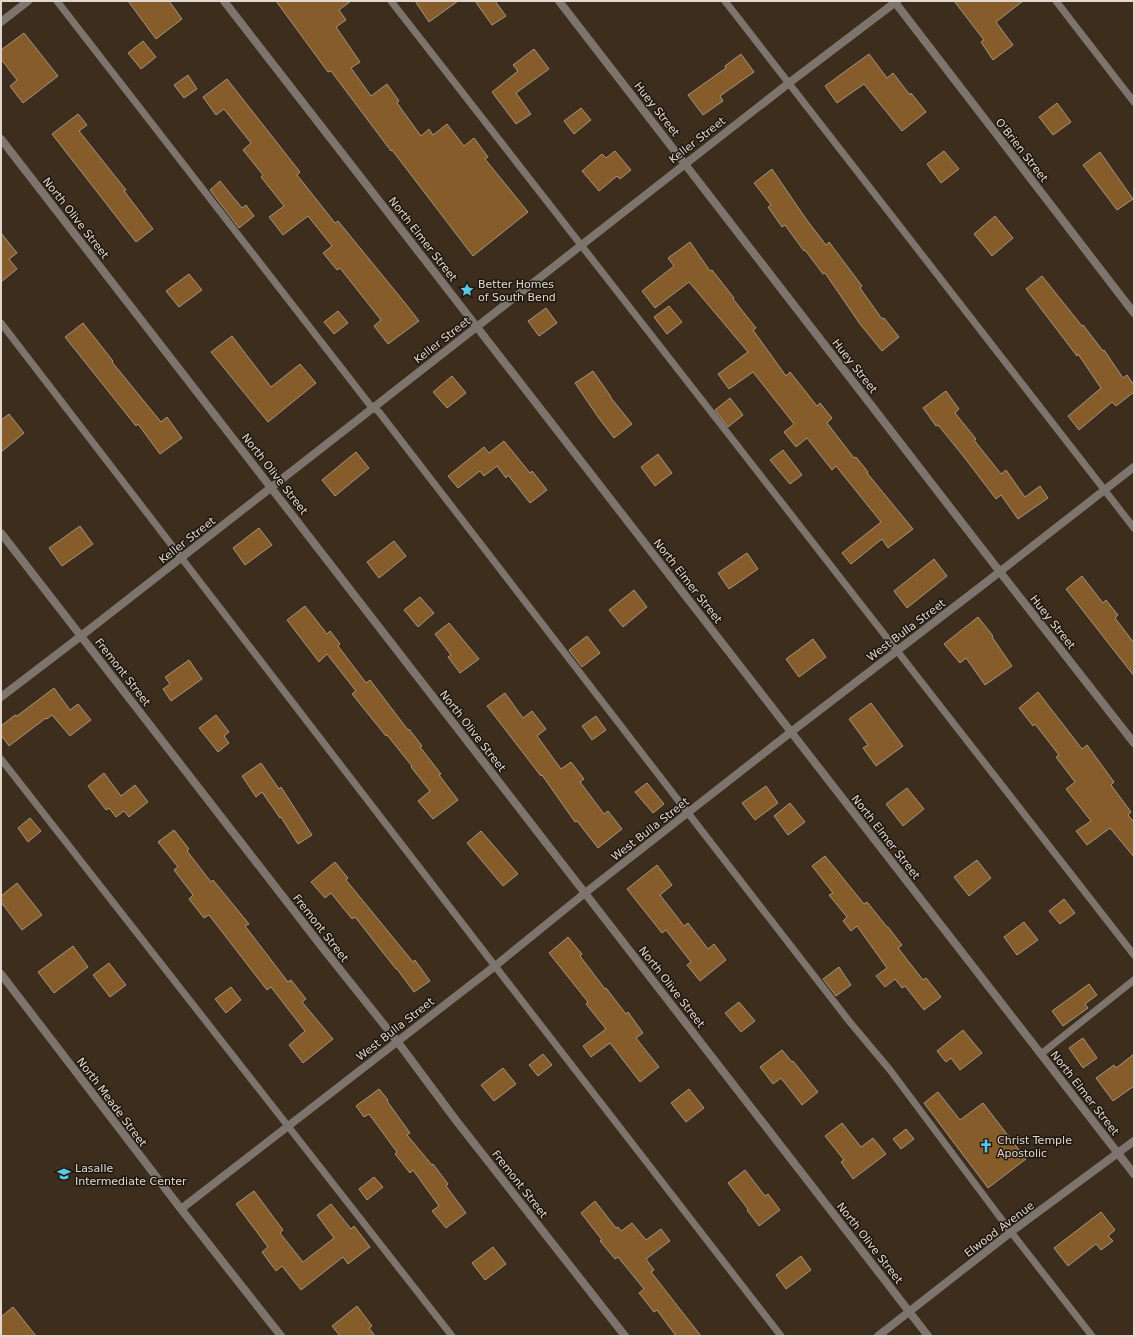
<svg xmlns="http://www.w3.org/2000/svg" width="1135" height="1337" font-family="'DejaVu Sans',sans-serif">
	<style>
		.building { fill: #865c2a; stroke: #a69481 }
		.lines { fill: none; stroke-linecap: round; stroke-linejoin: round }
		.service { stroke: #7d756d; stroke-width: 7 }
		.minor { stroke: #7d756d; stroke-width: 8 }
		.tertiary { stroke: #7d756d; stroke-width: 8 }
		.labels { text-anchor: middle; stroke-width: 3; stroke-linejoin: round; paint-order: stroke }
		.street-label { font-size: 11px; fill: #e2d8ce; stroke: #1e1710 }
		.poi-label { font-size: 11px; fill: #e2d8ce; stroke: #1e1710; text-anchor: start }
	</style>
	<rect width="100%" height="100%" fill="#3c2d1d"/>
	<path class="building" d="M 128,1 L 169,1 L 182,19 L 156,39 Z
		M 276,1 L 351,1 L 339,10 L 346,20 L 336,27 L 360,62 L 351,68 L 371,96 L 387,84 L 399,101 L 397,103 L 421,136 L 429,129 L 433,135 L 447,124 L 464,146 L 474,138 L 488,157 L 485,159 L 528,212 L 473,256 L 392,150 L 391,151 L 331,71 L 328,72 Z
		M 415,1 L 458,1 L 429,22 Z
		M 475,1 L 495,1 L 506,16 L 492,25 Z
		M 954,1 L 1023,1 L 996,22 L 1013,45 L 993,60 L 981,42 L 984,40 Z
		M 24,33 L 58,76 L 23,103 L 10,86 L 17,80 L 1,59 L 1,50 Z
		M 143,41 L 156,57 L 141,69 L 128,53 Z
		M 534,49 L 549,69 L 516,93 L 531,114 L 516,124 L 492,92 L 518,71 L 513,65 Z
		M 741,54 L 754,72 L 720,96 L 723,101 L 703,115 L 688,95 L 726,68 L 725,66 Z
		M 869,54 L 887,78 L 893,73 L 910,95 L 911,93 L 926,112 L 902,131 L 864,84 L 837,103 L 825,86 Z
		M 188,75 L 197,89 L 184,98 L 174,85 Z
		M 227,79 L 300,172 L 297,175 L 335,223 L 338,221 L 405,303 L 419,321 L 388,344 L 374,326 L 381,320 L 340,268 L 337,270 L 323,253 L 332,246 L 308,216 L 283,235 L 269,217 L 284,206 L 261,177 L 263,175 L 243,150 L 251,143 L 224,109 L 216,115 L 203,97 Z
		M 1057,103 L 1071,122 L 1053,135 L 1039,117 Z
		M 581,108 L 591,120 L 574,134 L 564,121 Z
		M 78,114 L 87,125 L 79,131 L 126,190 L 124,191 L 153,229 L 136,242 L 52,134 Z
		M 615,151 L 631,170 L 620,179 L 617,176 L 599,191 L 582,171 L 602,154 L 606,158 Z
		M 944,151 L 959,169 L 941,183 L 927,164 Z
		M 1100,152 L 1133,199 L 1117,210 L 1083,165 Z
		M 772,169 L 806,219 L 826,245 L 829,242 L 862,286 L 860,288 L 882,319 L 884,318 L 899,337 L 882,351 L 860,324 L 825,273 L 823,274 L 805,250 L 804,251 L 785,225 L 782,227 L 768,207 L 771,205 L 754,183 Z
		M 220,181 L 242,208 L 246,205 L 254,216 L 239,228 L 210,190 Z
		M 995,216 L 1013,238 L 992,256 L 974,234 Z
		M 1,233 L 17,253 L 9,259 L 17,269 L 1,282 Z
		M 690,242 L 710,271 L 712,270 L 734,298 L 733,299 L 756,328 L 753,330 L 786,376 L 790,372 L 817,406 L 820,403 L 832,418 L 827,423 L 854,458 L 856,457 L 868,472 L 867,473 L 913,529 L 888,548 L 882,539 L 851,564 L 842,553 L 881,522 L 836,466 L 832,470 L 807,438 L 796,447 L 784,432 L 794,424 L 753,372 L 729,389 L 718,374 L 748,352 L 689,282 L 655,308 L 642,291 L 674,266 L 668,258 Z
		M 189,274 L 202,290 L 179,307 L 166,291 Z
		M 1042,276 L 1082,326 L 1083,325 L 1103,351 L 1104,350 L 1123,378 L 1127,375 L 1134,385 L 1134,392 L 1116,406 L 1112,402 L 1079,430 L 1068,416 L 1101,388 L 1078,354 L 1077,356 L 1026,289 Z
		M 669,306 L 682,322 L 667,334 L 654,317 Z
		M 546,308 L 557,323 L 539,336 L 528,321 Z
		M 338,311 L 348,323 L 334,334 L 324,322 Z
		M 83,323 L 113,361 L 112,362 L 161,422 L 167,417 L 182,438 L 160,454 L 138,424 L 136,426 L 65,337 Z
		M 232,336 L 271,387 L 300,364 L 316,383 L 268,422 L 211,352 Z
		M 593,371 L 611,397 L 611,398 L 632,424 L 614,438 L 598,417 L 575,383 Z
		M 452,376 L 466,393 L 447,408 L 433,392 Z
		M 946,391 L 959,409 L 955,413 L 976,439 L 974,440 L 1001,474 L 1006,470 L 1025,497 L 1040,486 L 1048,498 L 1018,519 L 1001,495 L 996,499 L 964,457 L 938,425 L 936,426 L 923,408 Z
		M 730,398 L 743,415 L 728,427 L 715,410 Z
		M 9,414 L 24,433 L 1,452 L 1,420 Z
		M 504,441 L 530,473 L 532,471 L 547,490 L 530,503 L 508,475 L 506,478 L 497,466 L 484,476 L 480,471 L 458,488 L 448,476 L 484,447 L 489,453 Z
		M 783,450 L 802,475 L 790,484 L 770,460 Z
		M 356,452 L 369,468 L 335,496 L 322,480 Z
		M 658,454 L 672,473 L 655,486 L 641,467 Z
		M 80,526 L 93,544 L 62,566 L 49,548 Z
		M 259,528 L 272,545 L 245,565 L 233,548 Z
		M 394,541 L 406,556 L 379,578 L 367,562 Z
		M 747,553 L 758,569 L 729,589 L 718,573 Z
		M 934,559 L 947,576 L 907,608 L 894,591 Z
		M 1082,576 L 1103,603 L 1106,600 L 1118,615 L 1115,618 L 1134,643 L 1134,676 L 1066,589 Z
		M 634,590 L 647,607 L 623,627 L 609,610 Z
		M 420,597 L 434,613 L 418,627 L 404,610 Z
		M 305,606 L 327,634 L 330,631 L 340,644 L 338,646 L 366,683 L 370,680 L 408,730 L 409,729 L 422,746 L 420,747 L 441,774 L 439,775 L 458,800 L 433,819 L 418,801 L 430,791 L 411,767 L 412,766 L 387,735 L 386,736 L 352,694 L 356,691 L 327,654 L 319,662 L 287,620 Z
		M 978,617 L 993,636 L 992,637 L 1012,666 L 985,685 L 966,658 L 960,663 L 944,644 Z
		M 449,623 L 479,659 L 460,673 L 448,657 L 451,655 L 435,634 Z
		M 587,636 L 600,653 L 582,667 L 569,650 Z
		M 813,639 L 826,657 L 799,677 L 786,659 Z
		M 189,660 L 202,679 L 171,701 L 163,689 L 170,684 L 165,677 Z
		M 54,688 L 70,710 L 78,704 L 91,720 L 70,736 L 52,715 L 47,719 L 46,718 L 9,746 L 1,735 L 1,726 L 15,715 L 17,716 Z
		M 1038,692 L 1082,749 L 1087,745 L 1114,782 L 1111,785 L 1131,812 L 1128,815 L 1134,822 L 1134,857 L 1110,828 L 1087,845 L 1076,831 L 1091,821 L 1066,789 L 1075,782 L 1056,757 L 1059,755 L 1035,724 L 1033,726 L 1019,708 Z
		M 505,693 L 523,718 L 532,711 L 546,729 L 537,736 L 561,769 L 571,762 L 584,779 L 580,782 L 604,814 L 608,811 L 622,829 L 598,848 L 577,821 L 575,822 L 542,775 L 541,776 L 487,706 Z
		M 871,703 L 903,746 L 876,766 L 863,748 L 868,745 L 849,719 Z
		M 216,715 L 229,732 L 224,736 L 229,743 L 218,752 L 199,728 Z
		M 596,716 L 606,730 L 592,740 L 582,726 Z
		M 261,763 L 279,789 L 281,787 L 312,835 L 298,844 L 281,817 L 280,818 L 262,792 L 256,797 L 242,776 Z
		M 104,773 L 121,796 L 135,785 L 148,802 L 129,817 L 124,811 L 116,817 L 109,808 L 106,810 L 88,786 Z
		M 647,783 L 664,804 L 653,813 L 635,792 Z
		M 766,786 L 778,803 L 755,820 L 742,803 Z
		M 907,788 L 924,809 L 903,826 L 886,804 Z
		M 790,803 L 805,822 L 788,835 L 774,816 Z
		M 30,818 L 41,831 L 28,842 L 18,828 Z
		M 174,830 L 189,849 L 187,851 L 211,882 L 213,880 L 249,924 L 245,926 L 288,982 L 291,980 L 306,999 L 302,1002 L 333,1039 L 303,1063 L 289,1045 L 305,1031 L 271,987 L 267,990 L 209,915 L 204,918 L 189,899 L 193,895 L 174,870 L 178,867 L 158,842 Z
		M 481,831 L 518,874 L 503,886 L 467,843 Z
		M 825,856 L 864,904 L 867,902 L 887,927 L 888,927 L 902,945 L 898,948 L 923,980 L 926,978 L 941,997 L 924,1010 L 905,986 L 902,988 L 895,979 L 885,987 L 876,976 L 887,968 L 857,926 L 851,931 L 843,921 L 847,917 L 829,895 L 833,893 L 812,866 Z
		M 977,860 L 991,878 L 969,896 L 954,877 Z
		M 335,862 L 348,878 L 346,880 L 413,962 L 415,960 L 430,981 L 414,992 L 397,969 L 396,969 L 355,917 L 352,919 L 331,893 L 325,898 L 311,882 Z
		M 657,865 L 672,885 L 660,895 L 684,926 L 688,923 L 708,949 L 714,944 L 726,960 L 700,981 L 687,965 L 691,962 L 666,930 L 662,933 L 627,889 Z
		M 17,883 L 42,915 L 22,930 L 1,902 L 1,896 Z
		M 1064,899 L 1075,913 L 1060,924 L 1049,911 Z
		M 1024,922 L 1038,940 L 1017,955 L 1004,937 Z
		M 568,937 L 582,954 L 580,956 L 605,989 L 606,988 L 626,1014 L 628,1012 L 643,1033 L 636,1038 L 659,1067 L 640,1082 L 610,1043 L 591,1057 L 583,1046 L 606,1029 L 586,1004 L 588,1002 L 549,953 Z
		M 73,946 L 88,967 L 54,993 L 38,972 Z
		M 109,963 L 126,985 L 110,997 L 93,975 Z
		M 839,967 L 851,985 L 836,996 L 823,979 Z
		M 1089,984 L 1097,995 L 1085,1004 L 1088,1008 L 1063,1026 L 1052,1011 Z
		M 231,987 L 241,1000 L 226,1013 L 215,999 Z
		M 739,1002 L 755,1021 L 741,1032 L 725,1013 Z
		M 963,1030 L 982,1053 L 960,1070 L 951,1058 L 946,1062 L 937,1051 Z
		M 1083,1038 L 1097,1058 L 1083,1068 L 1069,1048 Z
		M 782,1050 L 792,1062 L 793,1061 L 818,1092 L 802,1105 L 781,1078 L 773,1084 L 760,1067 Z
		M 543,1054 L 552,1065 L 538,1076 L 529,1065 Z
		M 1134,1054 L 1134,1086 L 1113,1101 L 1096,1078 L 1114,1065 L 1116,1068 Z
		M 503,1068 L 516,1084 L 494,1101 L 481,1085 Z
		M 379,1089 L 388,1100 L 387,1101 L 410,1133 L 407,1135 L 432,1165 L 433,1164 L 448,1184 L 446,1186 L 466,1213 L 446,1228 L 432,1211 L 439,1206 L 413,1170 L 410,1173 L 395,1154 L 397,1152 L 369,1114 L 364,1117 L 356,1106 Z
		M 689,1089 L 704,1108 L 686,1122 L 671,1103 Z
		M 938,1092 L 960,1120 L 983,1103 L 1026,1159 L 988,1188 L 924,1103 Z
		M 842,1123 L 861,1147 L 873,1138 L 886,1154 L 853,1179 L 841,1162 L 844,1160 L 825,1136 Z
		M 906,1129 L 914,1139 L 901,1149 L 893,1139 Z
		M 745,1170 L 765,1196 L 768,1194 L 780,1210 L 759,1226 L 747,1210 L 748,1209 L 728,1183 Z
		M 374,1177 L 383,1187 L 367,1200 L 359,1189 Z
		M 254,1191 L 283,1230 L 280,1233 L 303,1262 L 334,1238 L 317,1215 L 331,1204 L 351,1229 L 354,1226 L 370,1247 L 348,1264 L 343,1257 L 301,1290 L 282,1266 L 276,1271 L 262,1252 L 268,1247 L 236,1204 Z
		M 595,1201 L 616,1228 L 618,1227 L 621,1231 L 632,1223 L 646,1240 L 661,1229 L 670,1241 L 646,1259 L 654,1270 L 651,1272 L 701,1336 L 676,1336 L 657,1310 L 654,1312 L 639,1293 L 644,1289 L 618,1257 L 615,1259 L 600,1241 L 602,1240 L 581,1213 Z
		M 1101,1212 L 1115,1230 L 1108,1236 L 1113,1241 L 1101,1250 L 1096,1244 L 1068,1266 L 1054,1248 Z
		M 493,1247 L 506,1264 L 485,1280 L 472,1263 Z
		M 801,1256 L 811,1270 L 786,1289 L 776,1275 Z
		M 357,1306 L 372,1326 L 369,1328 L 375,1336 L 340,1336 L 332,1326 Z
		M 13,1307 L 36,1336 L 1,1336 L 1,1317 Z"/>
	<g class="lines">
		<path class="service" d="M 57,1 L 370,405 L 379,412 L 688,813 L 849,1021 L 890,1070 L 1011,1232 L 1092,1336
			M 391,1 C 637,320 887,636 1134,955
			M 725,1 L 1134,528
			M 1056,1 L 1134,102
			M 1,323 L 495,966 L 781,1336
			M 1,759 L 452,1336
			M 1041,1054 L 1134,980"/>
		<path class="minor" d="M 224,1 L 1134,1174
			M 559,1 L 1000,572 L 1134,743
			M 894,1 L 1134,313
			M 1,22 L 28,1
			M 1,533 L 322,947 L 397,1041 L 455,1119 L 625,1336
			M 1,697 L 81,636 L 789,83 L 897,1
			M 1,974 L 181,1209 L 281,1336
			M 181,1209 L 495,966 L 585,893 L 791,732 L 984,584 L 1134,467"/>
		<path class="tertiary" d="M 1,139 L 928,1336
			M 878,1336 L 1011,1232 L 1134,1141"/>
	</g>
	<defs>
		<g id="sight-bare" transform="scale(1.08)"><path d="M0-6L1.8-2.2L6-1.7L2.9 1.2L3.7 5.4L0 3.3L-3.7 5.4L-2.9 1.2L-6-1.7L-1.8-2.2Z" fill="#59c8e5" stroke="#1e1710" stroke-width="2.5" paint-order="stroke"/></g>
		<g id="church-bare" transform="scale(1.08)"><path d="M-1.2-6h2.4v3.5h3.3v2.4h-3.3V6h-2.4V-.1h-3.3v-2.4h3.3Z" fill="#59c8e5" stroke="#1e1710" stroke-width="2.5" paint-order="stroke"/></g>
		<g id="school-bare" transform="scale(1.08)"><path d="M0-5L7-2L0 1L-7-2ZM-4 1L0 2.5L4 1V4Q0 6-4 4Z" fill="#59c8e5" stroke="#1e1710" stroke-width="2.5" paint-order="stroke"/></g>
	</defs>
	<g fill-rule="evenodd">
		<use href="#sight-bare" x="467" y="290"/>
		<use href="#church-bare" x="986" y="1146"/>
		<use href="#school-bare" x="64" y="1174"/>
	</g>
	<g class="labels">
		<g class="street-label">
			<text transform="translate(657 109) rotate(52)" y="4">Huey Street</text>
			<text transform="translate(697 140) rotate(-38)" y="4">Keller Street</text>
			<text transform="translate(1022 150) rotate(52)" y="4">O'Brien Street</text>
			<text transform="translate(76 218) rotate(52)" y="4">North Olive Street</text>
			<text transform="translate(423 239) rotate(52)" y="4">North Elmer Street</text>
			<text transform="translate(442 340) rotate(-38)" y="4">Keller Street</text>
			<text transform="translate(855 366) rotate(52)" y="4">Huey Street</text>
			<text transform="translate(275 474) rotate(52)" y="4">North Olive Street</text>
			<text transform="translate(187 540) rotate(-38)" y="4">Keller Street</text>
			<text transform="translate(688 581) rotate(52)" y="4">North Elmer Street</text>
			<text transform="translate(1053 622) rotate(52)" y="4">Huey Street</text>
			<text transform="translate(906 630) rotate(-37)" y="4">West Bulla Street</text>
			<text transform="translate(123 672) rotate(52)" y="4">Fremont Street</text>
			<text transform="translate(473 731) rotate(52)" y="4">North Olive Street</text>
			<text transform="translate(650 829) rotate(-38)" y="4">West Bulla Street</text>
			<text transform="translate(886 837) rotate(52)" y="4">North Elmer Street</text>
			<text transform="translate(321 928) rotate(52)" y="4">Fremont Street</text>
			<text transform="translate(672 987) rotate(52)" y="4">North Olive Street</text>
			<text transform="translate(395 1029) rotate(-38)" y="4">West Bulla Street</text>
			<text transform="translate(1085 1093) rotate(52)" y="4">North Elmer Street</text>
			<text transform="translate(112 1102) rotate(53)" y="4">North Meade Street</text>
			<text transform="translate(520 1184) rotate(52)" y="4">Fremont Street</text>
			<text transform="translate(999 1229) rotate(-37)" y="4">Elwood Avenue</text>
			<text transform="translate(870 1243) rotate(52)" y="4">North Olive Street</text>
		</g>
		<g class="poi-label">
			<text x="478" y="288">Better Homes<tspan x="478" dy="13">of South Bend</tspan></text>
			<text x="997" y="1144">Christ Temple<tspan x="997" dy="13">Apostolic</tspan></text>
			<text x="75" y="1172">Lasalle<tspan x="75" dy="13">Intermediate Center</tspan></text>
		</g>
	</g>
	<rect width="1135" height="1337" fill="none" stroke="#e2d8ce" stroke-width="4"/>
</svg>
